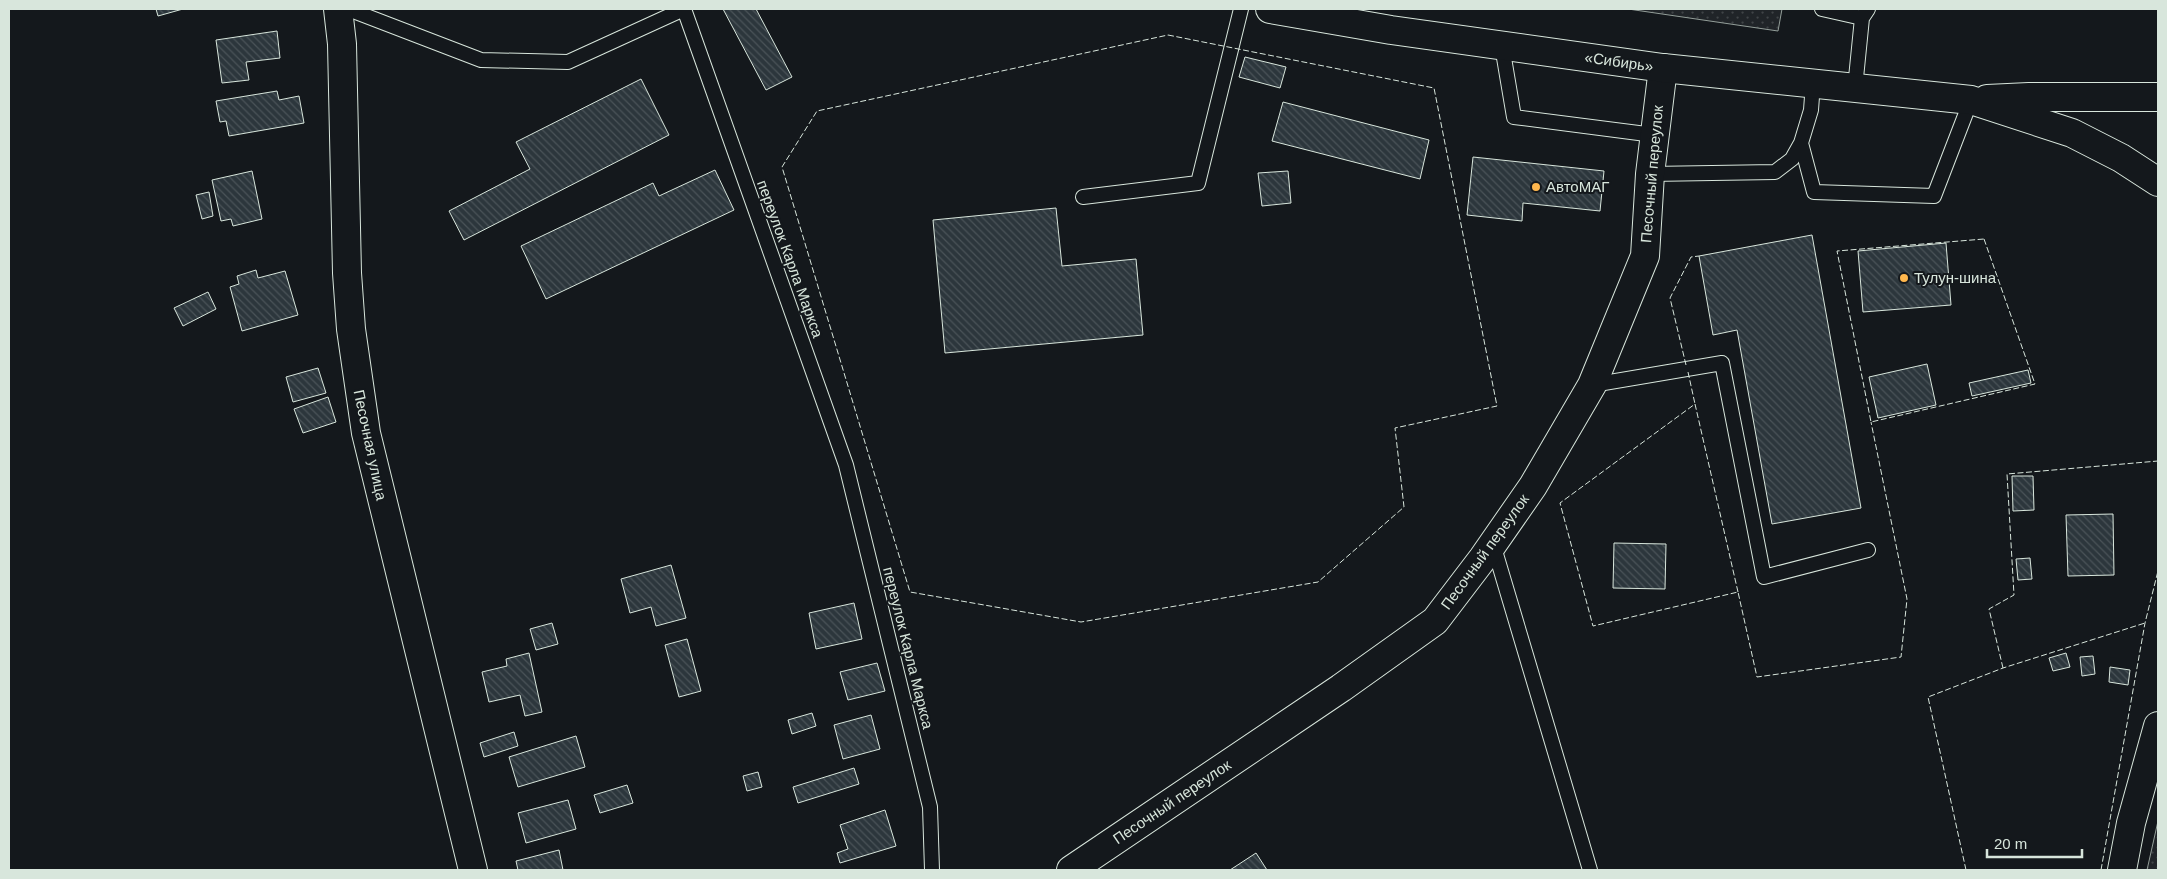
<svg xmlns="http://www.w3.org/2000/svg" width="2167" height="879" font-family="Arial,sans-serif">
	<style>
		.grass { fill: url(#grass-dots); stroke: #939e99 }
		.building { fill: url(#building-back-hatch); stroke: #d8e6dc }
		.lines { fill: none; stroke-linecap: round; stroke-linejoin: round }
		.service-casing { stroke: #d8e6dc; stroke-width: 16 }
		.minor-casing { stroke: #d8e6dc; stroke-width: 30 }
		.trunk-casing { stroke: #d8e6dc; stroke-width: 30 }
		.service { stroke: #14181c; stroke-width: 14 }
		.minor { stroke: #14181c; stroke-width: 28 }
		.trunk { stroke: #14181c; stroke-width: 28 }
		.fence { stroke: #d8e6dc; stroke-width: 1; stroke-dasharray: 6 2.5; stroke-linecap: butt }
		.poi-dot { fill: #ffb74d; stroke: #14181c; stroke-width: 2 }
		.labels { text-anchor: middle; stroke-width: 4; stroke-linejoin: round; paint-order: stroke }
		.street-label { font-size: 15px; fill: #d8e6dc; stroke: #14181c }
		.poi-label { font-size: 15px; fill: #d8e6dc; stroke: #14181c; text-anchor: start }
	</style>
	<defs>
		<pattern id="grass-dots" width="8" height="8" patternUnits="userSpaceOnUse" patternTransform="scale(1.25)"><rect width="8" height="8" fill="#202428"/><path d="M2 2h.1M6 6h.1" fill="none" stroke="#404447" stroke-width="1.8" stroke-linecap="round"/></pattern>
		<pattern id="building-back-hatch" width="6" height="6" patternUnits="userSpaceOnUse" patternTransform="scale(1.25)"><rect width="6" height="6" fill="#2c363c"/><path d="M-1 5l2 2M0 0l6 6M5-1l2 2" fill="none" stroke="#4a5358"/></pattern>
	</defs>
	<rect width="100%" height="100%" fill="#14181c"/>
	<path class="grass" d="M 1628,9 L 1782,9 L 1778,31 Z
		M 2158,821 L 2158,870 L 2147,870 Z"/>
	<path class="building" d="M 156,9 L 183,9 L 158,16 Z
		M 723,9 L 756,9 L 792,77 L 766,90 Z
		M 277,31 L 280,58 L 246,62 L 249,80 L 222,83 L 216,40 Z
		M 1245,57 L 1286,67 L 1280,88 L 1239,77 Z
		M 641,79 L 669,135 L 464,240 L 449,211 L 530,169 L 516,142 Z
		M 277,91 L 279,100 L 299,96 L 304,123 L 229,136 L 226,121 L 220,122 L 216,101 Z
		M 1283,102 L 1429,140 L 1420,179 L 1272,141 Z
		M 1473,157 L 1604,171 L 1600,211 L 1523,203 L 1522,221 L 1467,215 Z
		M 715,170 L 734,210 L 546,299 L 521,246 L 653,183 L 659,196 Z
		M 252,171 L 262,219 L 233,226 L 231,219 L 221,221 L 212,180 Z
		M 1288,171 L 1291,203 L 1262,206 L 1258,173 Z
		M 209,192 L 213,216 L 202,219 L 196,195 Z
		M 1056,208 L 1062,266 L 1136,259 L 1143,335 L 945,353 L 933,220 Z
		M 1812,235 L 1861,508 L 1772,524 L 1737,330 L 1713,335 L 1699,256 Z
		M 1946,243 L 1951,305 L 1863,312 L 1858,251 Z
		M 256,270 L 258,278 L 285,271 L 298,315 L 242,331 L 230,287 L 239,284 L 237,276 Z
		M 208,292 L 216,309 L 183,326 L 174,308 Z
		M 1927,364 L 1936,405 L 1878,418 L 1869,377 Z
		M 318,368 L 326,393 L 293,402 L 286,377 Z
		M 2028,370 L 2031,383 L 1972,396 L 1969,383 Z
		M 328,397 L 336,422 L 303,433 L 294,409 Z
		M 2012,476 L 2033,476 L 2034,510 L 2013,511 Z
		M 2113,514 L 2114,575 L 2068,576 L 2066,515 Z
		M 1614,543 L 1666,544 L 1665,589 L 1613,588 Z
		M 2030,558 L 2032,579 L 2018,580 L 2016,559 Z
		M 671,565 L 686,618 L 656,626 L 651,607 L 630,613 L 621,579 Z
		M 854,603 L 862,639 L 816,649 L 809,613 Z
		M 552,623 L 558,644 L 536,650 L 530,629 Z
		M 687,639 L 701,691 L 679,697 L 665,645 Z
		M 529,653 L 542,712 L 525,716 L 520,695 L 489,702 L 482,672 L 507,666 L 506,659 Z
		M 2066,653 L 2070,667 L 2053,671 L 2049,658 Z
		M 2093,656 L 2095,674 L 2082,676 L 2080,657 Z
		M 877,663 L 885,691 L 848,700 L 840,672 Z
		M 2110,667 L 2130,670 L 2128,685 L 2109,682 Z
		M 812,713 L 816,726 L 792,734 L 788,720 Z
		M 871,715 L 880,749 L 843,759 L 834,725 Z
		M 514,732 L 518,746 L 484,757 L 480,743 Z
		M 576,736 L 585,767 L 518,787 L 509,757 Z
		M 854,768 L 859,784 L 798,803 L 793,787 Z
		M 758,772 L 762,787 L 747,791 L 743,776 Z
		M 627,785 L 633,803 L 600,813 L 594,795 Z
		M 568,800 L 576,829 L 526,843 L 518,813 Z
		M 885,810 L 896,846 L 840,863 L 837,853 L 848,849 L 840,825 Z
		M 559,850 L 563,870 L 518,870 L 516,861 Z
		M 1256,853 L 1267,870 L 1230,870 Z"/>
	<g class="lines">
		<g class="service-casing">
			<path id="service" d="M 348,9 L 481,60 L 568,62 L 684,9 L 846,465 L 930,807 L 932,870
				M 1822,9 L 1862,18
				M 1502,46 L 1514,117 L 1654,135
				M 1855,88 L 1862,18 L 1868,9
				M 1801,143 L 1814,192 L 1934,196 L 1971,100
				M 1650,174 L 1775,172 L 1792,159 L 1801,143 L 1811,110 L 1813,83
				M 1083,197 L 1198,183 L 1241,9
				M 1592,385 L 1722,363 L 1764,577 L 1868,550
				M 1493,544 L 1590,870"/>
		</g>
		<g class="minor-casing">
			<path id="minor" d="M 338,9 L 342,44 L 347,273 L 351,329 L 366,433 L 473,870
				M 1071,870 L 1341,688 L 1435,621 L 1483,558 L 1533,486 L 1592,385 L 1645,256 L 1650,174 L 1663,68
				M 2122,870 L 2131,823 L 2158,726"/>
		</g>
		<g class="trunk-casing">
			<path id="trunk" d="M 1270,9 L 1391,30 L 1663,68 L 1971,100 L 2072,133 L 2121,158 L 2158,182
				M 1987,99 L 2029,97 L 2158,97"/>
		</g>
		<use href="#service" class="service"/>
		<use href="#minor" class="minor"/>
		<use href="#trunk" class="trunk"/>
		<path class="fence" d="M 1168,35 L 1434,88 L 1497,406 L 1395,428 L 1404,507 L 1318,582 L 1081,622 L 910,592 L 782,167 L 817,111 Z
			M 1984,239 L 2035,384 L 1871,422 L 1837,251 Z
			M 1686,365 L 1670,298 L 1691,257 L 1699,256
			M 1688,372 L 1695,404
			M 1738,592 L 1695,404 L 1560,503 L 1593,626 L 1738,592 L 1757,677 L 1901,657 L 1907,599 L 1871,422
			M 2003,668 L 1989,609 L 2014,595 L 2007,474 L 2158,461
			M 1966,870 L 1928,697 L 2003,668 L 2145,623
			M 2101,870 L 2145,623 L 2158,571"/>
	</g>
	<g class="poi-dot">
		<circle cx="1536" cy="187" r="5"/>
		<circle cx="1904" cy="278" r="5"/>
	</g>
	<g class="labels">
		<g class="street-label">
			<text transform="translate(1619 62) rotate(8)" y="5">«Сибирь»</text>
			<text transform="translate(1652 174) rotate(-85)" y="5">Песочный переулок</text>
			<text transform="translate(790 259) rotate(70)" y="5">переулок Карла Маркса</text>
			<text transform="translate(370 445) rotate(78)" y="5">Песочная улица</text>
			<text transform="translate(1485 552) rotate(-54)" y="5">Песочный переулок</text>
			<text transform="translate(908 648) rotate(76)" y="5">переулок Карла Маркса</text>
			<text transform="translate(1172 802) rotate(-34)" y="5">Песочный переулок</text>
		</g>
		<g class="poi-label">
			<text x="1546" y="192">АвтоМАГ</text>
			<text x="1914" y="283">Тулун-шина</text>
		</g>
	</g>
	<rect width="2167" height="879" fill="none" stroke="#d8e6dc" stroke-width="20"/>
	<path d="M1987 849v8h95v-8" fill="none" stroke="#d8e6dc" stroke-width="2.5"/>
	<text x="1994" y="849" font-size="15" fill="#d8e6dc" stroke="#14181c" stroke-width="4" paint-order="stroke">20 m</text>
</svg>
